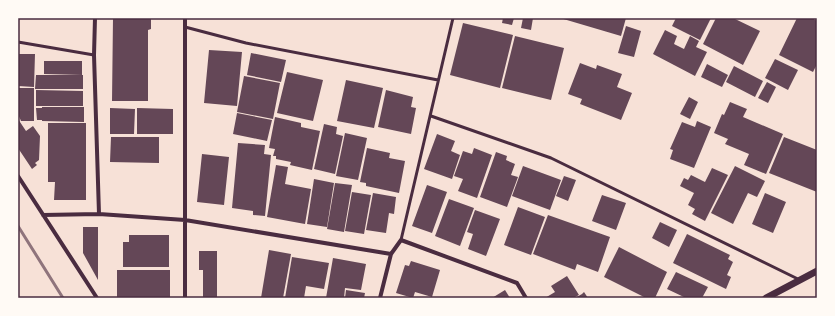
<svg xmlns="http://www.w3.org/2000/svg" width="835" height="316" font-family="'Golos Text',sans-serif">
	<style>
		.building { fill: #644757 }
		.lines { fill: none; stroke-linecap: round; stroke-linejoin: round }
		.service { stroke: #4a2c40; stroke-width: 3 }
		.minor { stroke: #4a2c40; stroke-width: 4 }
		.tertiary { stroke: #4a2c40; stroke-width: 7 }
		.rail { stroke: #8f747c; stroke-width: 3 }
		.neatline { fill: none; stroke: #4a2c40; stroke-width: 1.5 }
	</style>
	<rect width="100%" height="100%" fill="#f7e1d7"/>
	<path class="building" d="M 113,18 L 151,18 L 151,29 L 148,30 L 148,101 L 112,101 Z
		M 503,18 L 514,18 L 512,25 L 502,23 Z
		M 523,18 L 533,18 L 531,30 L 521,28 Z
		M 560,18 L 626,18 L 621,36 Z
		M 676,18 L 711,18 L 700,40 L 672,26 Z
		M 716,18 L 733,18 L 760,31 L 743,65 L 703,44 Z
		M 797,18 L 812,18 L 817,21 L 817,64 L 813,72 L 779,55 Z
		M 463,23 L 513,35 L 500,88 L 450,75 Z
		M 626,26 L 641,31 L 634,57 L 618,53 Z
		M 665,30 L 677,36 L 674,44 L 684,49 L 690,36 L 699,41 L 696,47 L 707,52 L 695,76 L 653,54 Z
		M 515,36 L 564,48 L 551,100 L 502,88 Z
		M 209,50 L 242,52 L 237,106 L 204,103 Z
		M 251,53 L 286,60 L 281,82 L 247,75 Z
		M 18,54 L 35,54 L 34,87 L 18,86 Z
		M 775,59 L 798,70 L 788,90 L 765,78 Z
		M 44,61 L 82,61 L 82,75 L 44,74 Z
		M 580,63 L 596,69 L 597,65 L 622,74 L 617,87 L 632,93 L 621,120 L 580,104 L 582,99 L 568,94 Z
		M 707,64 L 728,75 L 722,87 L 701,77 Z
		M 734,66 L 763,81 L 755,97 L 726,82 Z
		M 287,72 L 323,80 L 313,121 L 277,113 Z
		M 36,75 L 83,75 L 83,89 L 35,89 Z
		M 244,76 L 280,83 L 273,119 L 237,112 Z
		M 346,80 L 383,88 L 374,128 L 337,121 Z
		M 767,82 L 776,87 L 768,103 L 758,98 Z
		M 18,88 L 34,88 L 34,121 L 21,121 L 18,114 Z
		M 36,90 L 83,91 L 83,106 L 36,106 Z
		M 386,90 L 413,97 L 411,107 L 416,108 L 411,134 L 378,127 Z
		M 689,97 L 698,102 L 690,119 L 680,114 Z
		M 730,102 L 747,109 L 743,117 L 783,134 L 766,174 L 744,165 L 749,154 L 725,144 L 728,139 L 714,133 L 722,114 L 724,115 Z
		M 42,107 L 84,107 L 84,122 L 42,121 L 42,120 L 37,120 L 36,108 L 42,108 Z
		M 110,108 L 135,109 L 134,134 L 110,134 Z
		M 137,108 L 173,109 L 173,134 L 137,134 Z
		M 237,113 L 272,120 L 267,141 L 233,134 Z
		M 275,117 L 301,123 L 301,127 L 320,131 L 312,170 L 290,165 L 291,162 L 276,159 L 276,156 L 273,156 L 275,149 L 269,148 Z
		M 18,119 L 26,131 L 33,126 L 40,136 L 39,160 L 35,163 L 37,165 L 32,169 L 18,148 Z
		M 697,121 L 711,127 L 694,168 L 670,159 L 673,150 L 670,149 L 682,122 L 695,127 Z
		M 48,123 L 86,123 L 86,200 L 54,200 L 55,182 L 48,182 Z
		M 324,124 L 337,127 L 336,134 L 343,136 L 335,174 L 314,169 Z
		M 345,133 L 367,138 L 358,180 L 336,176 Z
		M 437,134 L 455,141 L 451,151 L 460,155 L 452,179 L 424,169 Z
		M 111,137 L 159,137 L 159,163 L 110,162 Z
		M 784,137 L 817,150 L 817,192 L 769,173 Z
		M 238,143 L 265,145 L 264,154 L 271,155 L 265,216 L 253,215 L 253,211 L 232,208 Z
		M 367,148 L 390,153 L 389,158 L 405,161 L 399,193 L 366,186 L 366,183 L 360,182 Z
		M 474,148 L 492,155 L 477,198 L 458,191 L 463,179 L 454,176 L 463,151 L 472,154 Z
		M 496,152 L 507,156 L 506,160 L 515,164 L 511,175 L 518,177 L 507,207 L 480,197 Z
		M 202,154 L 229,157 L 224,205 L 197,202 Z
		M 276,165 L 288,167 L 285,184 L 311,189 L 305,224 L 267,217 Z
		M 523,166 L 561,180 L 550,210 L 512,196 Z
		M 735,166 L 765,181 L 757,197 L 748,193 L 733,224 L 711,213 Z
		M 712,168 L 728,175 L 705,221 L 692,214 L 695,209 L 688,205 L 694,193 L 680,186 L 684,178 L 688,180 L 691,175 L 705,182 Z
		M 564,176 L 576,180 L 568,201 L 556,196 Z
		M 314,179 L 334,183 L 327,227 L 307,224 Z
		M 335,183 L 352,185 L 344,232 L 327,229 Z
		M 427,185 L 447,192 L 432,233 L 412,226 Z
		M 352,192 L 371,195 L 364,234 L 345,231 Z
		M 373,193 L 396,197 L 394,214 L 389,213 L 386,233 L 366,230 Z
		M 765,193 L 786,202 L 773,233 L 752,224 Z
		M 602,195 L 626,203 L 616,230 L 592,221 Z
		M 449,199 L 474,208 L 460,246 L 435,236 Z
		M 518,207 L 545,217 L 531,255 L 504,245 Z
		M 475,210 L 500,219 L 486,256 L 468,249 L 473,234 L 467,232 Z
		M 548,215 L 610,237 L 598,272 L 577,264 L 575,270 L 533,254 Z
		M 660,222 L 677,230 L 669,247 L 652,238 Z
		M 83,227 L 98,227 L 98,280 L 83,253 Z
		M 687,234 L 730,255 L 728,259 L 733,262 L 727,275 L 731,277 L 726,289 L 673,263 Z
		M 129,235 L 169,235 L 169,267 L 123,267 L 123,242 L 129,242 Z
		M 619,247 L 667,272 L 655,298 L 646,298 L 604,277 Z
		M 269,250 L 291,254 L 283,298 L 261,298 Z
		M 199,251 L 217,251 L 217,298 L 203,298 L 203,270 L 199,270 Z
		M 292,257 L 329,263 L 324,289 L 306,286 L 304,298 L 285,298 Z
		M 333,258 L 366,264 L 361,290 L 345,288 L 344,298 L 326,298 Z
		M 411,261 L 440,270 L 432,297 L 415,292 L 413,298 L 396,293 L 405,265 L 409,266 Z
		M 117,270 L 170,270 L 170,298 L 117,298 Z
		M 676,272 L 708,287 L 702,298 L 686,298 L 667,289 Z
		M 567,276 L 579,295 L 573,298 L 545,298 L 555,292 L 551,286 Z
		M 346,290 L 365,293 L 364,298 L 345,298 Z
		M 505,290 L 510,298 L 492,298 Z
		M 584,292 L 588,298 L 575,298 L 582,294 Z"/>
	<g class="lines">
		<path class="service" d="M 185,27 L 246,43 L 438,80
			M 18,42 L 94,55
			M 431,116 L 551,158 L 800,280
			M 401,240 L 453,18"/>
		<path class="minor" d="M 95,18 L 94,55 L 99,214
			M 185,18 L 185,298
			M 18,176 L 97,298
			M 43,215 L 99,214 L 185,220 L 391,254 L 401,240 L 517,283 L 526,298
			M 380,298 L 391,254"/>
		<path class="tertiary" d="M 766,298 L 817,271"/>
		<path class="rail" d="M 18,226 L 63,298"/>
	</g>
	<rect width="835" height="316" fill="none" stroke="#fffaf5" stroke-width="38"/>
	<rect x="19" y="19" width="797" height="278" class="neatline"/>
</svg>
